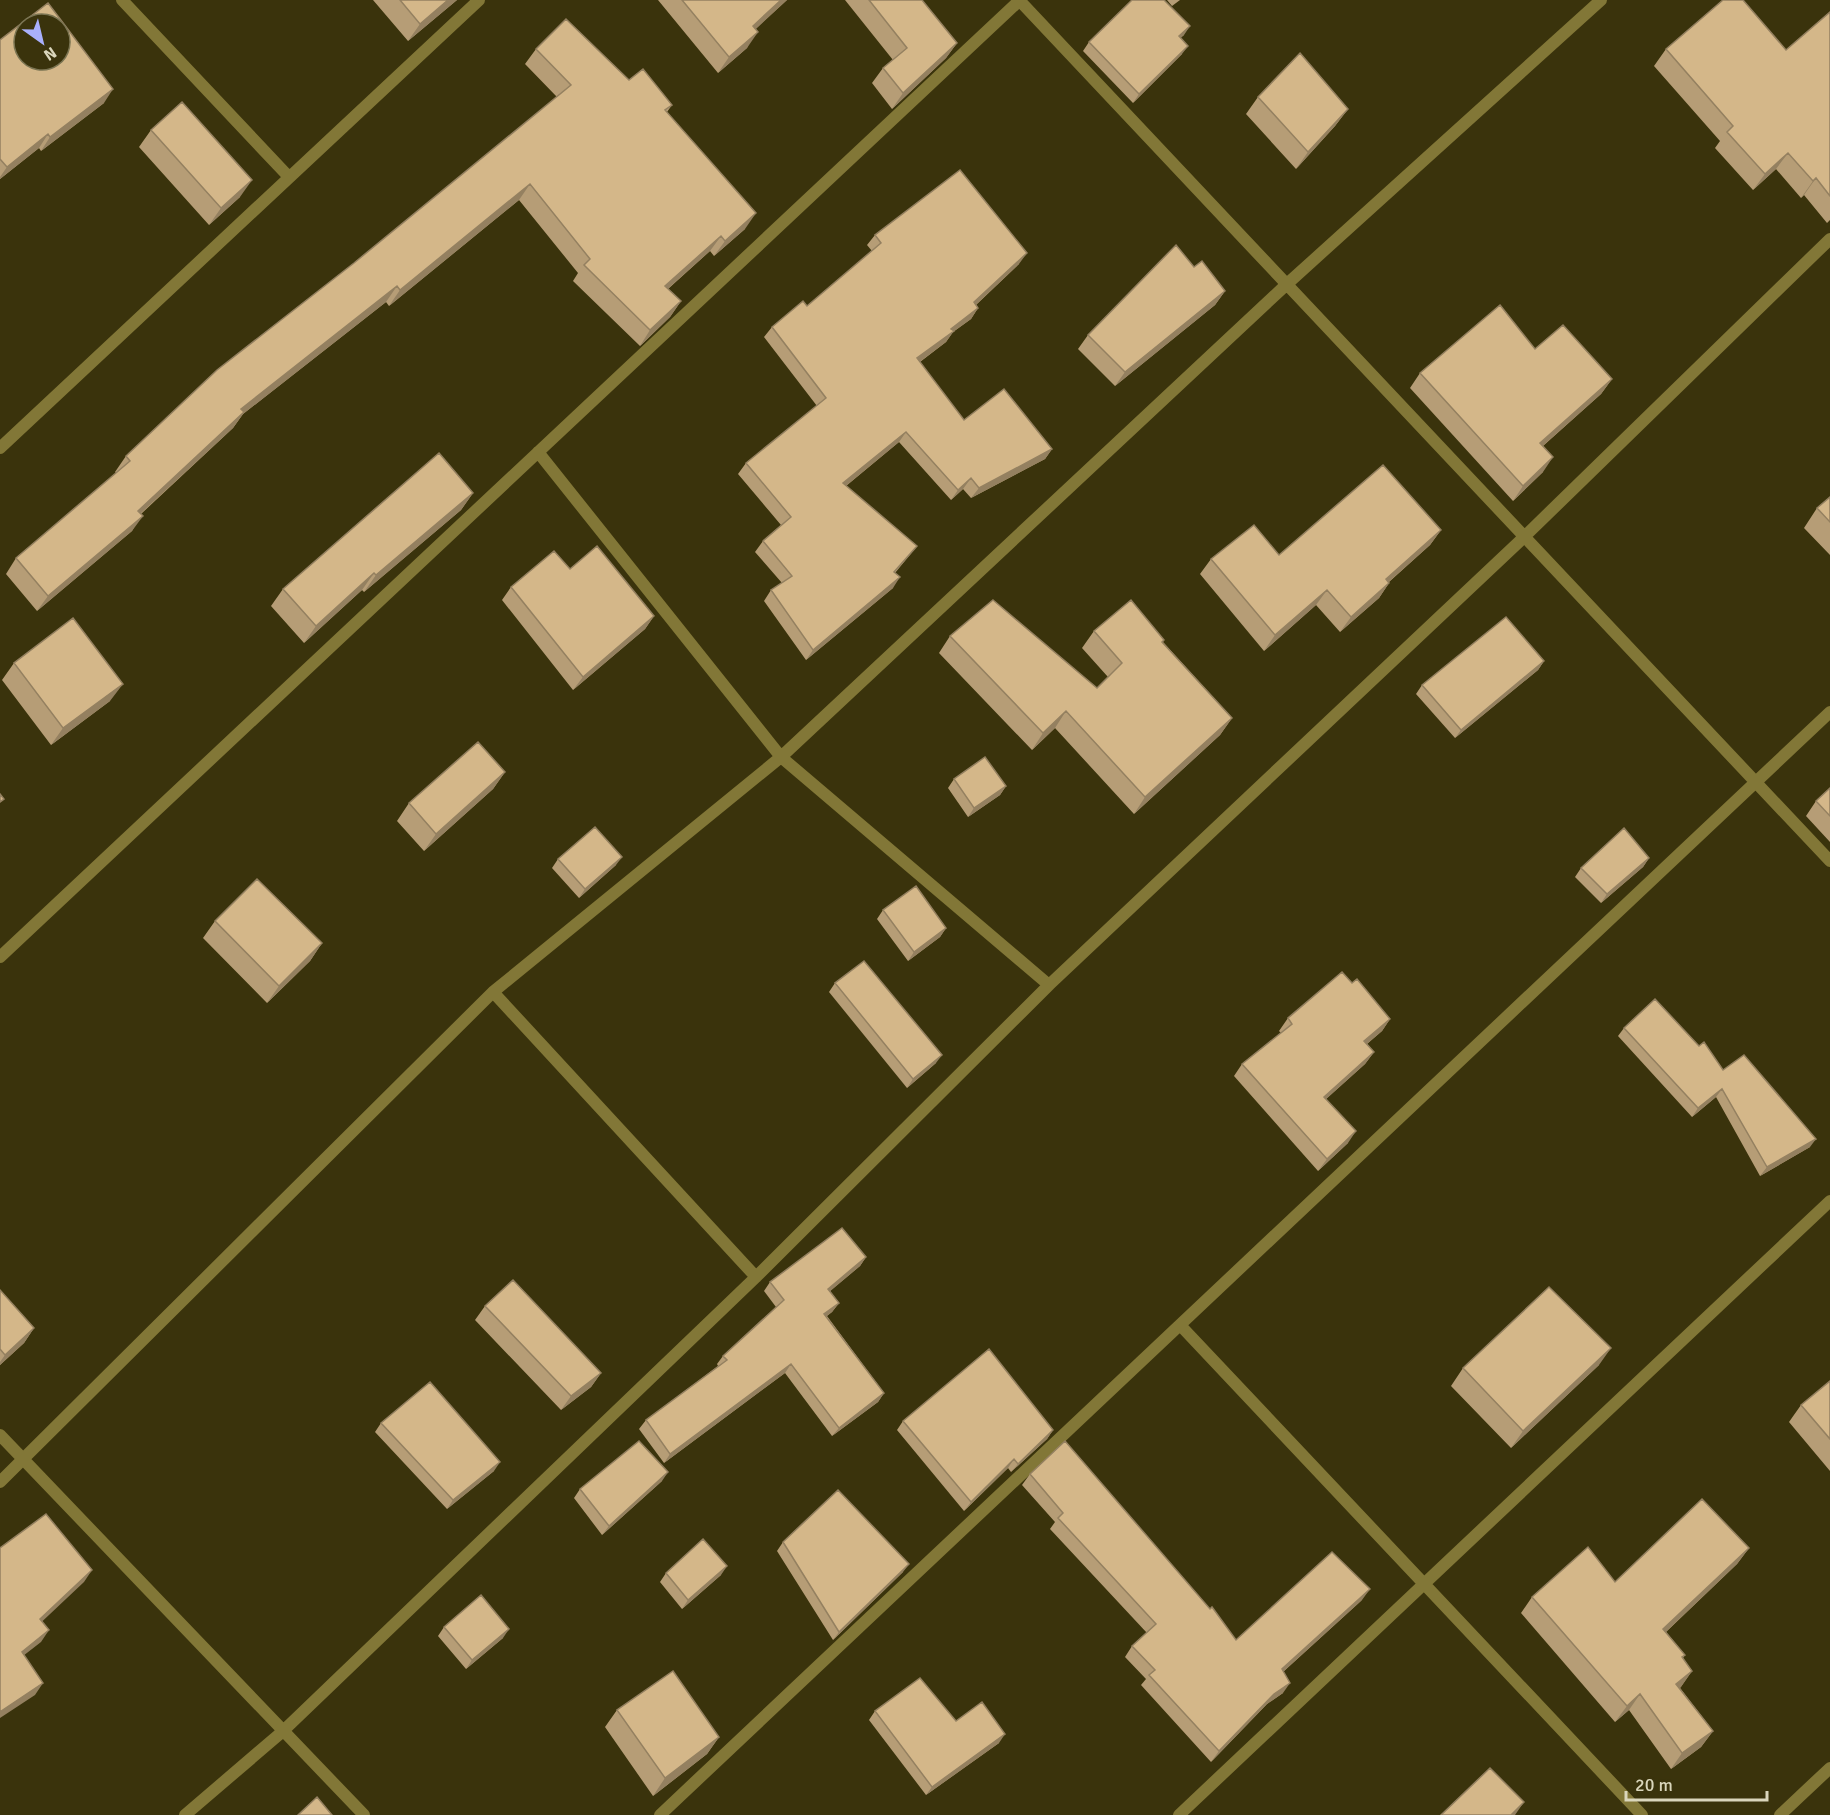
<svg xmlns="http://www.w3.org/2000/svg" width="1830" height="1815" font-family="Signika,sans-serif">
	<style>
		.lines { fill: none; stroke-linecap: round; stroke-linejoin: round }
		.minor { stroke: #827737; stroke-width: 12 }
		.wall { fill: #b69d76 }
		.shaded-wall { fill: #948060 }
		.building { fill: #d4b789; stroke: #948060; stroke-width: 1.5; fill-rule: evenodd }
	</style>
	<rect width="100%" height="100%" fill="#3a330c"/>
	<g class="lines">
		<path class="minor" d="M 122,0 L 289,177
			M 1019,0 L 1830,861
			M 0,448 L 479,0
			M 538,452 L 781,757 L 1049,985
			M 0,957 L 1020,0
			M 493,992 L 756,1277
			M 1180,1325 L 1642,1815
			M 0,1435 L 364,1815
			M 0,1482 L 493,992 L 781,757 L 1287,284 L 1601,0
			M 185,1815 L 282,1732 L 756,1277 L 1049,985 L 1523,538 L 1830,239
			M 660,1815 L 1830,712
			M 1179,1815 L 1830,1201
			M 1780,1815 L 1830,1768"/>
	</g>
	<path class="wall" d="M 373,0 L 457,0 L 408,41 Z
		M 658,0 L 787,0 L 755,29 L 747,48 L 718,73 Z
		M 845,0 L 922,0 L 957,43 L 946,58 L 892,109 L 872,83 L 883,68 L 893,60 Z
		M 1167,0 L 1180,0 L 1172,6 Z
		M 1830,12 L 1830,220 L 1827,223 L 1804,195 L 1801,198 L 1776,169 L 1753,190 L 1715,148 L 1720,141 L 1654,66 L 1666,49 L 1786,50 Z
		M 1184,35 L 1180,38 L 1182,54 L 1133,103 L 1083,51 L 1089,42 Z
		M 0,40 L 104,103 L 41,151 L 39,148 L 0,179 Z
		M 536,49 L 629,80 L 672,105 L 667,112 L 745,229 L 714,256 L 710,251 L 668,289 L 681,301 L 670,317 L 640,346 L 573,281 L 578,273 L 519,200 L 389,306 L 386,302 L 243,414 L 233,428 L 141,514 L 132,531 L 37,611 L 6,574 L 16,558 L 116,473 L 115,472 L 126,456 L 354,263 L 557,97 L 525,64 Z
		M 1258,97 L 1348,109 L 1335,126 L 1296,169 L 1246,114 Z
		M 151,130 L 240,197 L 209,225 L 139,147 Z
		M 875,235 L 1019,264 L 976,305 L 978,308 L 971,319 L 953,332 L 946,342 L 920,362 L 964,420 L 1052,449 L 1045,459 L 971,498 L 963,489 L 951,500 L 899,442 L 846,486 L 917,546 L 909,556 L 895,573 L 893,588 L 806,660 L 764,601 L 771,590 L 782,583 L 755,552 L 763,541 L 781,525 L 738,474 L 746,463 L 817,406 L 764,337 L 772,327 L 807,306 L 872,251 L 867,245 Z
		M 1194,267 L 1225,291 L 1215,305 L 1115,386 L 1078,349 L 1088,335 Z
		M 1535,349 L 1612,379 L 1601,394 L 1543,446 L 1543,472 L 1513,501 L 1410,388 L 1420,373 Z
		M 473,493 L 461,510 L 364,592 L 362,590 L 304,643 L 271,606 L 283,589 Z
		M 1830,497 L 1830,555 L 1804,528 L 1817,508 Z
		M 1441,530 L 1430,545 L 1389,582 L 1389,583 L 1379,598 L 1340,632 L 1316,605 L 1264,651 L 1200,574 L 1211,559 L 1279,555 Z
		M 570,569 L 654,616 L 645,629 L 573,690 L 502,600 L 511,587 Z
		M 1094,631 L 1164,640 L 1163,642 L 1232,718 L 1220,735 L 1134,814 L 1055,728 L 1032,750 L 939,653 L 950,636 L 1097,688 L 1108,677 L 1082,648 Z
		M 1544,661 L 1538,670 L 1455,738 L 1416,694 L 1422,685 Z
		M 14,663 L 110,701 L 51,745 L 2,680 Z
		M 505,772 L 493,789 L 424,851 L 397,821 L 409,803 Z
		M 954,779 L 1006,786 L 1000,795 L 968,817 L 948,788 Z
		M 1830,788 L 1830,842 L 1806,816 L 1816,801 Z
		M 1649,858 L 1643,867 L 1601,903 L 1575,877 L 1581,868 Z
		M 558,859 L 616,865 L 579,898 L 552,868 Z
		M 883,910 L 946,928 L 940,937 L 908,961 L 877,919 Z
		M 215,921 L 322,943 L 310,961 L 267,1003 L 203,938 Z
		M 835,983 L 936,1063 L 907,1088 L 829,992 Z
		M 1352,983 L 1390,1019 L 1382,1031 L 1367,1044 L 1374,1052 L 1365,1064 L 1326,1099 L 1348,1143 L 1318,1171 L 1234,1076 L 1242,1064 L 1281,1033 L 1279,1031 L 1288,1018 Z
		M 1624,1028 L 1699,1046 L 1723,1070 L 1810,1147 L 1760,1176 L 1716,1097 L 1692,1117 L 1618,1036 Z
		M 866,1257 L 860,1266 L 830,1291 L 839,1303 L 832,1312 L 827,1316 L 884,1393 L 878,1402 L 832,1436 L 785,1373 L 664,1463 L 639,1429 L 646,1420 L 718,1366 L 717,1364 L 723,1356 L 776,1307 L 764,1291 L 770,1282 Z
		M 0,1290 L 34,1328 L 24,1343 L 0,1365 Z
		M 485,1306 L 601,1373 L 591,1387 L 561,1410 L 475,1320 Z
		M 1599,1365 L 1511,1448 L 1451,1386 L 1463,1368 Z
		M 1830,1381 L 1830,1471 L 1789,1422 L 1801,1405 Z
		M 903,1421 L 1053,1430 L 1047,1439 L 1011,1472 L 1008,1468 L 964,1511 L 897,1430 Z
		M 381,1423 L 494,1471 L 447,1509 L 375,1432 Z
		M 1030,1474 L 1236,1640 L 1362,1600 L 1283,1672 L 1283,1693 L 1267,1704 L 1211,1762 L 1141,1685 L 1146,1679 L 1125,1657 L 1132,1646 L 1147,1633 L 1050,1529 L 1055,1522 L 1022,1485 Z
		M 662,1481 L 602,1535 L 574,1498 L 580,1489 Z
		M 783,1542 L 903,1572 L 833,1640 L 777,1551 Z
		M 1749,1548 L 1737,1564 L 1666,1632 L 1685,1655 L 1683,1658 L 1692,1671 L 1680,1688 L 1713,1731 L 1701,1747 L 1671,1769 L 1629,1710 L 1615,1722 L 1521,1613 L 1532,1597 L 1615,1582 Z
		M 666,1573 L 721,1575 L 682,1609 L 660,1582 Z
		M 444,1627 L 503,1638 L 466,1669 L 438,1636 Z
		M 617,1710 L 719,1737 L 707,1754 L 653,1796 L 605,1727 Z
		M 875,1711 L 956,1721 L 999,1743 L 926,1795 L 869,1720 Z"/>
	<path class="shaded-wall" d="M 448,0 L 457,0 L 408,41 L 420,24 Z
		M 781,0 L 787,0 L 742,42 L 753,26 Z
		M 1190,26 L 1184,35 L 1173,45 L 1179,36 Z
		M 758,32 L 747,48 L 718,73 L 729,57 Z
		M 957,43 L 946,58 L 892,109 L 903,93 Z
		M 1188,46 L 1182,54 L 1133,103 L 1139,94 Z
		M 113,89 L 104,103 L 41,151 L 50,137 Z
		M 1348,109 L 1335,126 L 1296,169 L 1308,152 Z
		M 48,134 L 39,148 L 0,179 L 0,177 L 7,167 Z
		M 1788,153 L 1776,169 L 1753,190 L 1765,174 Z
		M 1816,178 L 1804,195 L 1801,198 L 1813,181 Z
		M 252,180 L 240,197 L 209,225 L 221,208 Z
		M 530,184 L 519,200 L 389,306 L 400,290 Z
		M 756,213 L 745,229 L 714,256 L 725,241 Z
		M 721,236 L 710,251 L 654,301 L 665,286 Z
		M 1027,253 L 1019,264 L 967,313 L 974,302 Z
		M 397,286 L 386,302 L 243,414 L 233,428 L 127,526 L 138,511 L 241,409 Z
		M 1225,291 L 1215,305 L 1115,386 L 1125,372 Z
		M 681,301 L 670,317 L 640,346 L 650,330 Z
		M 978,308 L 971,319 L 953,332 L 946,342 L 910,369 L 917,358 L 951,329 Z
		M 1612,379 L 1601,394 L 1529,458 L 1540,443 Z
		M 906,432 L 899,442 L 836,494 L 843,483 Z
		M 1052,449 L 1045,459 L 971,498 L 979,488 Z
		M 1553,457 L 1543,472 L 1513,501 L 1523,486 Z
		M 971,478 L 963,489 L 951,500 L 958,490 Z
		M 473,493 L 461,510 L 364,592 L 376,575 Z
		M 143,516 L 132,531 L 37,611 L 48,596 Z
		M 1441,530 L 1430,545 L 1375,594 L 1386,579 Z
		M 374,573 L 362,590 L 304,643 L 316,626 Z
		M 900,577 L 893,588 L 806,660 L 813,650 Z
		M 1389,583 L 1379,598 L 1340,632 L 1351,617 Z
		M 1327,590 L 1316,605 L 1264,651 L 1275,635 Z
		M 654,616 L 645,629 L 573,690 L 583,677 Z
		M 1544,661 L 1538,670 L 1455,738 L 1461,730 Z
		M 123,684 L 110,701 L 51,745 L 63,728 Z
		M 1066,711 L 1055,728 L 1032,750 L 1043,733 Z
		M 1232,718 L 1220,735 L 1134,814 L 1145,797 Z
		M 505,772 L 493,789 L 424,851 L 436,834 Z
		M 1006,786 L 1000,795 L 968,817 L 974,808 Z
		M 622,857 L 616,865 L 579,898 L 585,889 Z
		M 1649,858 L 1643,867 L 1601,903 L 1607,894 Z
		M 946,928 L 940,937 L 908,961 L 914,952 Z
		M 322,943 L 310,961 L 267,1003 L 279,986 Z
		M 1390,1019 L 1382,1031 L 1356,1053 L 1364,1041 Z
		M 1374,1052 L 1365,1064 L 1315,1109 L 1324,1097 Z
		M 942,1055 L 936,1063 L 907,1088 L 913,1079 Z
		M 1722,1089 L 1716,1097 L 1692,1117 L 1698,1108 Z
		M 1356,1131 L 1348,1143 L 1318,1171 L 1327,1159 Z
		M 1816,1139 L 1810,1147 L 1760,1176 L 1767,1167 Z
		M 866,1257 L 860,1266 L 822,1298 L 828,1289 Z
		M 839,1303 L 832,1312 L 818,1322 L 824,1314 Z
		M 34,1328 L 24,1343 L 0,1365 L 0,1362 L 5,1355 Z
		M 1611,1348 L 1599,1365 L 1511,1448 L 1523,1431 Z
		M 791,1364 L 785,1373 L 664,1463 L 670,1454 Z
		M 601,1373 L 591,1387 L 561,1410 L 571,1396 Z
		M 884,1393 L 878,1402 L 832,1436 L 839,1428 Z
		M 1053,1430 L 1047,1439 L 1011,1472 L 1018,1464 Z
		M 1014,1459 L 1008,1468 L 964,1511 L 971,1502 Z
		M 500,1462 L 494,1471 L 447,1509 L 453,1500 Z
		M 668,1472 L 662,1481 L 602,1535 L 609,1526 Z
		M 1749,1548 L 1737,1564 L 1652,1645 L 1663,1629 Z
		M 909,1564 L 903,1572 L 833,1640 L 839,1632 Z
		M 727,1566 L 721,1575 L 682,1609 L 688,1600 Z
		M 92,1570 L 84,1582 L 32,1631 L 40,1619 Z
		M 1370,1589 L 1362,1600 L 1274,1680 L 1282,1669 Z
		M 509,1629 L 503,1638 L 466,1669 L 472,1660 Z
		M 49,1630 L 41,1642 L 14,1663 L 22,1652 Z
		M 1692,1671 L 1681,1687 L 1665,1700 L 1676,1684 Z
		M 43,1683 L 35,1695 L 0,1718 L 0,1712 Z
		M 1290,1683 L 1283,1693 L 1267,1704 L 1211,1762 L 1219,1751 L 1274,1694 Z
		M 1640,1694 L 1629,1710 L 1615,1722 L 1627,1706 Z
		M 1713,1731 L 1701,1747 L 1671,1769 L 1682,1753 Z
		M 1005,1734 L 999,1743 L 926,1795 L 932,1787 Z
		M 719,1737 L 707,1754 L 653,1796 L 665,1778 Z
		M 1524,1802 L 1515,1815 L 1511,1815 Z"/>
	<path class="building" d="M 400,0 L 448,0 L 420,24 Z
		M 682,0 L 781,0 L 753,26 L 758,32 L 729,57 Z
		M 869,0 L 922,0 L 957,43 L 903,93 L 883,68 L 907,48 Z
		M 1132,0 L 1164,0 L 1190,26 L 1179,36 L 1188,46 L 1139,94 L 1089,42 Z
		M 1723,0 L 1743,0 L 1786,50 L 1830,12 L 1830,196 L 1816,178 L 1813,181 L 1788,153 L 1765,174 L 1727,132 L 1733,126 L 1666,49 Z
		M 48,3 L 113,89 L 50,137 L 48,134 L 7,167 L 0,159 L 0,40 ZM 24,24 L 60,24 L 60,60 L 24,60 Z
		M 566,19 L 629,80 L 643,69 L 672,105 L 665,110 L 756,213 L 725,241 L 721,236 L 665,286 L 681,301 L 650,330 L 584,265 L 590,259 L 530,184 L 400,290 L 397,286 L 241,409 L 244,412 L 138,511 L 143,516 L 48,596 L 16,558 L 130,461 L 126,456 L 217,370 L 354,263 L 571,85 L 536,49 Z
		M 1300,53 L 1348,109 L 1308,152 L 1258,97 Z
		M 182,102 L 252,180 L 221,208 L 151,130 Z
		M 960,170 L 1027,253 L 974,302 L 978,308 L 951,329 L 954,331 L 917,358 L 964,420 L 1004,389 L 1052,449 L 979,488 L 971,478 L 958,490 L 906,432 L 843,483 L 917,546 L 894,572 L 900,577 L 813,650 L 771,590 L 792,576 L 763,541 L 791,517 L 746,463 L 826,398 L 772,327 L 803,301 L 807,306 L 881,243 L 875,235 Z
		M 1176,245 L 1194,267 L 1202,261 L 1225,291 L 1125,372 L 1088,335 Z
		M 1500,305 L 1535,349 L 1563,325 L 1612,379 L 1540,443 L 1553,457 L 1523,486 L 1420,373 Z
		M 439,453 L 473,493 L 376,575 L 374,573 L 316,626 L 283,589 Z
		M 1383,465 L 1441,530 L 1386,579 L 1389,583 L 1351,617 L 1327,590 L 1275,635 L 1211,559 L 1254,525 L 1279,555 Z
		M 1830,497 L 1830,522 L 1817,508 Z
		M 597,546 L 654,616 L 583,677 L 511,587 L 554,551 L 570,569 Z
		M 993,600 L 1097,688 L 1122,663 L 1094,631 L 1131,600 L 1164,640 L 1162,642 L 1232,718 L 1145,797 L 1066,711 L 1043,733 L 950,636 Z
		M 1506,617 L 1544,661 L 1461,730 L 1422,685 Z
		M 73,618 L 123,684 L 63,728 L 14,663 Z
		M 478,742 L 505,772 L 436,834 L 409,803 Z
		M 985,757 L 1006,786 L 974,808 L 954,779 Z
		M 1830,788 L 1830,816 L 1816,801 Z
		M 0,794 L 4,799 L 0,802 Z
		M 595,827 L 622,857 L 585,889 L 558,859 Z
		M 1624,828 L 1649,858 L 1607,894 L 1581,868 Z
		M 257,879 L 322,943 L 279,986 L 215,921 Z
		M 916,886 L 946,928 L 914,952 L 883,910 Z
		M 864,961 L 942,1055 L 913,1079 L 835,983 Z
		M 1342,972 L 1352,983 L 1357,979 L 1390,1019 L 1364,1041 L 1374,1052 L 1324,1097 L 1356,1131 L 1327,1159 L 1242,1064 L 1292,1024 L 1288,1018 Z
		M 1655,999 L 1699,1046 L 1704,1042 L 1723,1070 L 1744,1055 L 1816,1139 L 1767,1167 L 1722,1089 L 1698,1108 L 1624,1028 Z
		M 842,1228 L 866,1257 L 828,1289 L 839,1303 L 824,1314 L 884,1393 L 839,1428 L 791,1364 L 670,1454 L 646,1420 L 727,1360 L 723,1356 L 784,1300 L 770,1282 Z
		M 513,1280 L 601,1373 L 571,1396 L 485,1306 Z
		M 1549,1287 L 1611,1348 L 1523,1431 L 1463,1368 Z
		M 0,1290 L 34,1328 L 5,1355 L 0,1349 Z
		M 989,1349 L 1053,1430 L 1018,1464 L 1014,1459 L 971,1502 L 903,1421 Z
		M 1830,1381 L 1830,1439 L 1801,1405 Z
		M 430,1382 L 500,1462 L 453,1500 L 381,1423 Z
		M 639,1441 L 668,1472 L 609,1526 L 580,1489 Z
		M 1065,1441 L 1210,1609 L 1212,1607 L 1236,1640 L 1332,1552 L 1370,1589 L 1282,1669 L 1290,1683 L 1274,1694 L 1219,1751 L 1149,1675 L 1155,1670 L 1132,1646 L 1156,1624 L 1058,1518 L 1063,1513 L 1030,1474 Z
		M 838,1490 L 909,1564 L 839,1632 L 783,1542 Z
		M 1702,1499 L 1749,1548 L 1663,1629 L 1685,1655 L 1682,1657 L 1692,1671 L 1676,1684 L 1713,1731 L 1682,1753 L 1640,1694 L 1627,1706 L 1532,1597 L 1588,1547 L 1615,1582 Z
		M 46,1514 L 92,1570 L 40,1619 L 49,1630 L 22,1652 L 43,1683 L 0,1712 L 0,1548 Z
		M 703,1539 L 727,1566 L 688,1600 L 666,1573 Z
		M 481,1595 L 509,1629 L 472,1660 L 444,1627 Z
		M 673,1671 L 719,1737 L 665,1778 L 617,1710 Z
		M 920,1678 L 956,1721 L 982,1702 L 1005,1734 L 932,1787 L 875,1711 Z
		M 1490,1768 L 1524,1802 L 1511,1815 L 1441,1815 Z
		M 317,1797 L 332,1815 L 298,1815 Z"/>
	<g transform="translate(42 42) rotate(146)"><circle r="28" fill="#3a330c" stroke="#7a7452" stroke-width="1.5"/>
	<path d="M0-4.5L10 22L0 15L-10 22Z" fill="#a9b0fc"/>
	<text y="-9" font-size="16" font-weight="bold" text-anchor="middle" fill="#dad6bc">N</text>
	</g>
	<path d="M1626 1791v9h141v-9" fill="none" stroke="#dad6bc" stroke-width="3"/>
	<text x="1635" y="1791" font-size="18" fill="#dad6bc" stroke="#3a330c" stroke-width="4.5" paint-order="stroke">20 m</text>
</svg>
